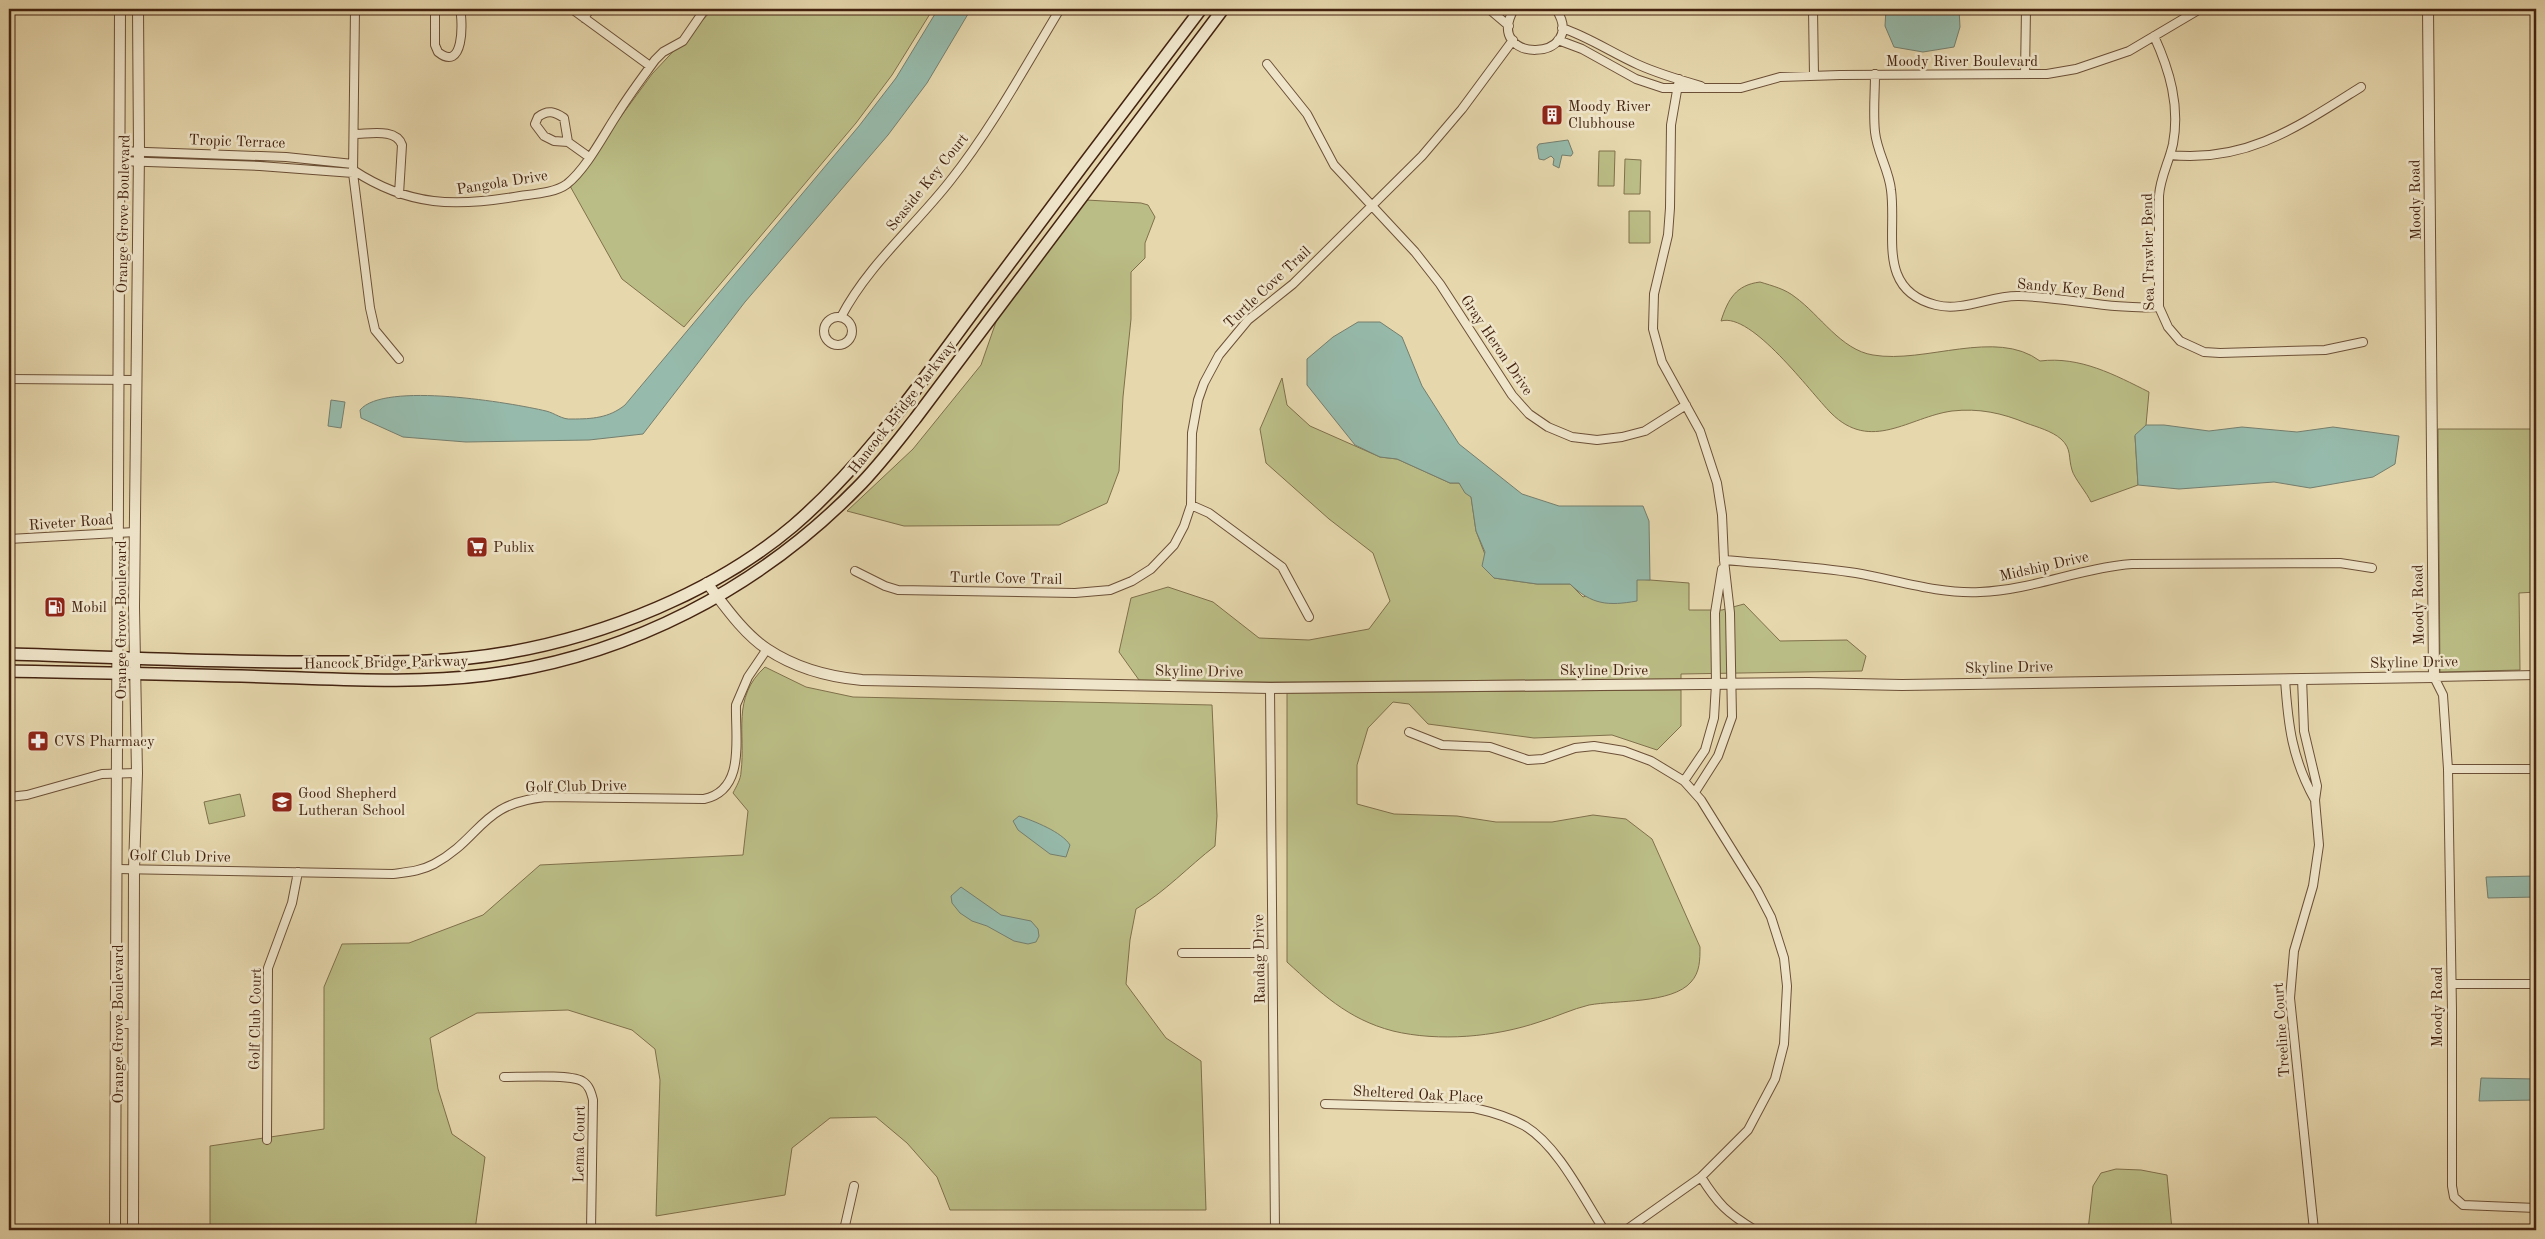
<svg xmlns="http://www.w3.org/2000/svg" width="2545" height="1239" font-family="'Old Standard TT',serif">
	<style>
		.green { fill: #bbbd86; stroke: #80704b }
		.water { fill: #96baab; stroke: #757e6d }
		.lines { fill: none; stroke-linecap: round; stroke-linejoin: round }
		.minor-casing { stroke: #6c5037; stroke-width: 10 }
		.tertiary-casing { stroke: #6c5037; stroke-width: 12 }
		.secondary-casing { stroke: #442310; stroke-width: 14 }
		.minor { stroke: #efe5ca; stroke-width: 8 }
		.tertiary { stroke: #efe5ca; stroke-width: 10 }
		.secondary { stroke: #efe5ca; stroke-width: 11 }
		.labels { text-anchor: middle; stroke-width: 5; stroke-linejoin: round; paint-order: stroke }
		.street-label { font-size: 15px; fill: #442310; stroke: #efe5ca }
		.poi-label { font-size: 15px; fill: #442310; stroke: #efe5ca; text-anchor: start }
	</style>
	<rect width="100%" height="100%" fill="#e6d7ad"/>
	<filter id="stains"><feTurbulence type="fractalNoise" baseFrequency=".004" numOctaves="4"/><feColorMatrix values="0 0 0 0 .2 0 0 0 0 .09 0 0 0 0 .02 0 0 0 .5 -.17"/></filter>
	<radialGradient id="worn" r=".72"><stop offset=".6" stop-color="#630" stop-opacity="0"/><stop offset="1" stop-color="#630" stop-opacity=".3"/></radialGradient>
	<path class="green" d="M 713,9 L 933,9 L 892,75 L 856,123 L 684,327 L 622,279 L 570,186 L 652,74 Z
		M 1599,151 L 1615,151 L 1614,186 L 1598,186 Z
		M 1625,159 L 1641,160 L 1640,194 L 1624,194 Z
		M 1086,200 L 1141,203 L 1148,205 L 1155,217 L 1145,243 L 1145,258 L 1131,272 L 1131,319 L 1123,397 L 1119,471 L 1107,503 L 1059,525 L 904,526 L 847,511 L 913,449 L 981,365 L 997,319 Z
		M 1629,211 L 1650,211 L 1650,243 L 1629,243 Z
		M 1760,282 C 1773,286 1785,289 1795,297 C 1820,315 1841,350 1873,355 C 1925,364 1996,328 2040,361 C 2080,356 2115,375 2149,392 L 2146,425 L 2135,436 L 2138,485 L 2091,502 C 2087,493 2074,478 2072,470 C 2068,457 2072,449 2061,439 C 2052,431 2037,427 2026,423 C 2002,413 1979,408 1952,411 C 1909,417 1871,453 1831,413 C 1810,392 1752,312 1721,321 C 1728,299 1736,285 1760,282 Z
		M 1282,378 L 1287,405 L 1310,426 L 1380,457 L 1397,459 L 1450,483 L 1459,483 L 1471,496 L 1476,531 L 1494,578 L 1537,584 L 1570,584 L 1583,597 L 1637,579 L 1689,583 L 1689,610 L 1722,610 L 1744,604 L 1780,641 L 1847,640 L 1866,656 L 1862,671 L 1681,674 L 1681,679 L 1270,682 L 1139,680 L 1119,652 L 1131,598 L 1168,587 L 1213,602 L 1259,638 L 1309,640 L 1369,629 L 1390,601 L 1373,553 L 1329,519 L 1266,463 L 1260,429 Z
		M 2438,429 L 2536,429 L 2536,592 L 2519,593 L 2520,670 L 2440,672 Z
		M 765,667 L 806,687 L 853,697 L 1212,705 L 1217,816 L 1215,846 C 1189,866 1165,892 1136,909 L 1130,940 L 1126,984 L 1166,1038 L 1201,1061 L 1206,1210 L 950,1210 L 937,1177 L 907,1143 L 876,1117 L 830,1118 L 792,1148 L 785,1195 L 656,1216 L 660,1080 L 655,1049 L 632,1030 L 568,1010 L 477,1013 L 430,1038 L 438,1089 L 452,1134 L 485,1157 L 475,1230 L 210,1230 L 210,1146 L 324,1129 L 324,987 L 342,944 L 409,943 L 483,915 L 540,865 L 743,855 L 748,811 L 733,793 C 736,787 741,779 741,772 C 746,733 731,698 765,667 Z
		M 1681,690 L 1681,726 L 1657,750 L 1612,735 L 1534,738 L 1428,724 L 1409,704 L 1393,702 L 1368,728 L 1357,765 L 1357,804 L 1394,814 L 1457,816 L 1496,822 L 1552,822 L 1593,815 L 1626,819 L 1652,839 L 1700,947 C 1700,960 1700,972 1691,982 C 1672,1004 1616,1000 1589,1005 C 1572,1009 1556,1017 1539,1022 C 1495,1037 1439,1042 1393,1031 C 1347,1019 1321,993 1287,962 L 1287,693 Z
		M 240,794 L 245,816 L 209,824 L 204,802 Z
		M 2116,1169 L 2141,1170 L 2167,1175 L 2172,1230 L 2088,1230 L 2093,1186 L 2101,1173 Z"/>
	<path class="water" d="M 938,9 L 971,9 L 927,83 L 888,135 L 745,302 L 643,434 L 589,440 L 466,442 L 403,437 L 361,418 L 360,410 C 384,381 512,403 546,411 C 555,413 562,420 572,419 C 592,419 609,418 625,405 L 859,126 L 896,78 Z
		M 1886,9 L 1959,9 L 1960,27 L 1954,47 L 1923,52 L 1894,47 L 1885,26 Z
		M 1568,140 L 1573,153 L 1571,156 L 1562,155 L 1559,168 L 1553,165 L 1554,159 L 1551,156 L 1544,160 L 1539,159 L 1537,147 L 1539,144 Z
		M 1358,322 L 1380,322 L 1402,337 L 1422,386 L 1459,444 L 1522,494 L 1559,506 L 1643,506 L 1649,521 L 1650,580 L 1637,580 L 1637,601 C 1608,606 1592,605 1570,584 L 1537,584 L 1494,578 L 1482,566 L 1485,552 L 1476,531 L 1471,497 L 1465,493 L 1459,483 L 1450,483 L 1397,459 L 1380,457 L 1355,445 L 1307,385 L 1307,359 L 1333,337 Z
		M 331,400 L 345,402 L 341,428 L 328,426 Z
		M 2146,425 L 2164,425 L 2209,431 L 2242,427 L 2297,432 L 2333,427 L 2399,436 L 2395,464 L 2373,477 L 2310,488 L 2274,482 L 2179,489 L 2138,485 L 2135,435 Z
		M 1019,816 C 1034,821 1062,832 1070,845 L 1066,857 L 1050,854 L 1018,830 L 1013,821 Z
		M 2536,876 L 2536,897 L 2488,898 L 2486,877 Z
		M 961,887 L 1001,915 L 1031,921 L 1038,929 L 1039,936 L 1036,942 L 1028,944 L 1014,941 L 987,926 L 972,921 L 960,913 L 952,903 L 951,896 Z
		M 2481,1078 L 2536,1079 L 2536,1100 L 2479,1101 Z"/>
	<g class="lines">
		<g class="minor-casing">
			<path id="minor" d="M 355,9 L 353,173 L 370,308 L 375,330 L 399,359
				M 435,9 L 435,45 L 438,52 C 464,73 463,22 460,9
				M 572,9 L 650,66
				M 1489,9 L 1509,26
				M 1514,9 C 1482,65 1590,62 1556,9
				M 1813,9 L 1814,76
				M 584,18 L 590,9
				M 1562,28 C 1589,37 1612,53 1639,65 C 1659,74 1680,80 1701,86
				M 2154,36 C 2170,71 2180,106 2173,144 C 2169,162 2160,178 2159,196 L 2159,307 L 2168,327 L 2180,341 L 2204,352 L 2220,353 L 2325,350 L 2363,342
				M 1558,40 L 1582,49 L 1636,79 L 1663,88 L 1741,88 L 1780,77 L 1840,75 L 2047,74 L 2076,69 L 2129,51 L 2200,9
				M 1267,64 L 1307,114 L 1334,165 L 1415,252 L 1440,284 L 1512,395 L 1529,414 L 1548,427 L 1572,437 L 1597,440 L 1622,437 L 1645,431 L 1686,405
				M 1875,74 C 1875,93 1873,113 1875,132 C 1877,152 1889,170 1891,190 C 1897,234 1876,290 1936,305 C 1963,312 1992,295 2019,296 C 2065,297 2113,310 2159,307
				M 2025,74 L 2026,9
				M 1679,79 L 1671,125 L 1670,208 L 1668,235 L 1654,294 L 1653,329 L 1662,362 L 1700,431 L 1717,483 L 1722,515 L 1724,560 L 1730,613 L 1732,717 L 1718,756 L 1695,792
				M 354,134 C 370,134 396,128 402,145 L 399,194
				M 568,142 L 564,118 C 555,112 548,109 538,117 L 535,124 L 544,136 L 554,141 L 568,142 L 589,157
				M 119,151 L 286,157 L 353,164
				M 2170,155 C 2247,163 2299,126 2361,87
				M 119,161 L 260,166 L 353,173
				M 353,170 C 409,207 456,207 520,196 C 534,194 555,193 567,184 C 587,168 604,134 618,113 C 629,95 642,78 655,60 L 663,52 L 683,41 L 705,9
				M824 331a14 14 0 1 1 28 0a14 14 0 1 1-28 0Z
				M 841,317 C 868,265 914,227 950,181 C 992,128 1025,67 1060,9
				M 9,379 L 136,380
				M 1191,505 L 1209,513 L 1282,567 L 1309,617
				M 9,539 L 135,532
				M 1724,560 C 1768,564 1812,566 1856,573 C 1897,580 1937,594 1980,592 C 2032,590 2080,568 2132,564 L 2340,563 L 2372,568
				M 855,571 L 885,586 L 898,590 L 1075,593 L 1110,590 L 1132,581 L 1151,569 L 1174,545 L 1184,526 L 1191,505 L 1192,433 L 1198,400 L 1204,383 L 1219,355 L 1248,320 L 1293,284 L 1422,156 L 1462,109 L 1513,40
				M 2536,675 L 2434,677 L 2443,695 L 2448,769 L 2452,1010 L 2452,1186 L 2454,1197 L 2463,1205 L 2536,1208
				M 2302,678 L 2304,731 L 2317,786 L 2315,800 L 2319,845 L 2313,886 L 2294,951 L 2290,998 L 2314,1230
				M 2285,679 C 2288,725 2292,759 2315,800
				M 1270,688 L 1275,1230
				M 1409,732 L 1442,745 L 1490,747 L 1528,760 L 1543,759 L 1575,748 L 1594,746 L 1624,751 L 1651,761 L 1684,781 L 1701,800 L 1757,890 L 1771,917 L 1784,958 L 1787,986 L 1784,1044 L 1775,1079 L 1748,1130 L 1701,1177 L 1626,1230
				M 2448,769 L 2536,769
				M 1684,781 L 1705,750 L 1714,718 L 1716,684 L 1715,613 L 1722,569
				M 9,797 L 27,795 L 102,774 L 137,773
				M 117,869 L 393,874 C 407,872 421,871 434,864 C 482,838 480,803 546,797 L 704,799 C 746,790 735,738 736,705 L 748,677 L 767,649
				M 1182,953 L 1272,953
				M 2452,984 L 2536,984
				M 116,1024 L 133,1024
				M 504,1077 C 521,1077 569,1074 582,1081 C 589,1085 591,1092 593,1100 L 591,1230
				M 1325,1104 L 1474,1108 C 1492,1112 1509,1117 1525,1126 C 1559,1147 1583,1198 1604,1230
				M 267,1140 L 268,968 L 292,903 L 298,872
				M 1701,1177 C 1718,1204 1727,1213 1755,1230
				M 844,1230 L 854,1186"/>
		</g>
		<g class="tertiary-casing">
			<path id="tertiary" d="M 707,583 C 724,605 743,633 767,649 C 794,667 829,677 862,680 L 1270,688 L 1808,683 L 1902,685 L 2434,677 L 2428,9
				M 115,1230 L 120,9
				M 133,1230 L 134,869 L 137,773 L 134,607 L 139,151 L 138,9"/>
		</g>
		<g class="secondary-casing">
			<path id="secondary" d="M 9,654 C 117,657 226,663 335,662 C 391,662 448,663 505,653 C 605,636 715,592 793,526 C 871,459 930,369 992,287 C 1061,194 1131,101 1201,9
				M 9,671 C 95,673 181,674 268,677 C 340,679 414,684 486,675 C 627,657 758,589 857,488 C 878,467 896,443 915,419 L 1223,9"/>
		</g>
		<use href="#minor" class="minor"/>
		<use href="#tertiary" class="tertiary"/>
		<use href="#secondary" class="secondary"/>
	</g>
	<defs>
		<g id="building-square" transform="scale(1.125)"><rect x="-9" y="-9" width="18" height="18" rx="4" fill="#8f2418" stroke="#efe5ca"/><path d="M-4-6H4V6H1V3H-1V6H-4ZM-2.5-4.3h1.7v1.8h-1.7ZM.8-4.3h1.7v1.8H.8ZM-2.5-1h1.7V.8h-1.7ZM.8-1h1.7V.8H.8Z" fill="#fff"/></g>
		<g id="supermarket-square" transform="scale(1.125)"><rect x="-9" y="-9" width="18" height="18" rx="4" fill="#8f2418" stroke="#efe5ca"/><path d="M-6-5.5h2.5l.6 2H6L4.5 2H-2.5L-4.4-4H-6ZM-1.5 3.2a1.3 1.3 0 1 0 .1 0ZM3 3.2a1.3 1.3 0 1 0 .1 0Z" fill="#fff"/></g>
		<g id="fuel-square" transform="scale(1.125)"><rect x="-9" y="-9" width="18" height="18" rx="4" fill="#8f2418" stroke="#efe5ca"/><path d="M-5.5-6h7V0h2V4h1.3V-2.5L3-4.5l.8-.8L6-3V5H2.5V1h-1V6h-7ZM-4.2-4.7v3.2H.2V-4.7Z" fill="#fff"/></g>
		<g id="pharmacy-square" transform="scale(1.125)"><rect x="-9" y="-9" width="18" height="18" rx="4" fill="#8f2418" stroke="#efe5ca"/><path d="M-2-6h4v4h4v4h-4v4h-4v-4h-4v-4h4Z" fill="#fff"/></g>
		<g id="school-square" transform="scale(1.125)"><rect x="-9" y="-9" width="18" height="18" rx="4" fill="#8f2418" stroke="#efe5ca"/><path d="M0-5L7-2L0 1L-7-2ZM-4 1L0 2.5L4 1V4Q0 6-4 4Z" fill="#fff"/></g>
	</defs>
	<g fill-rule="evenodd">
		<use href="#building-square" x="1552" y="115"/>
		<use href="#supermarket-square" x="477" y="547"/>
		<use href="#fuel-square" x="55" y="607"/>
		<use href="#pharmacy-square" x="38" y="741"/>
		<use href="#school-square" x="282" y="802"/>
	</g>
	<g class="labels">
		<g class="street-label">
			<text x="1962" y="66">Moody River Boulevard</text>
			<text transform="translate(237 141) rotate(2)" y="5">Tropic Terrace</text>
			<text transform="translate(502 182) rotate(-9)" y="5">Pangola Drive</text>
			<text transform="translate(927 182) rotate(-51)" y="5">Seaside Key Court</text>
			<text transform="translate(2415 200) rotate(-91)" y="5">Moody Road</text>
			<text transform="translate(123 214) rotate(-89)" y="5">Orange Grove Boulevard</text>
			<text transform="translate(2148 252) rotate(-91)" y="5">Sea Trawler Bend</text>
			<text transform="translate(1267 287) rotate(-43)" y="5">Turtle Cove Trail</text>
			<text transform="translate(2071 288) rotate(5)" y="5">Sandy Key Bend</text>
			<text transform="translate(1497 345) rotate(56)" y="5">Gray Heron Drive</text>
			<text transform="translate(902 407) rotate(-52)" y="5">Hancock Bridge Parkway</text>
			<text transform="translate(71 522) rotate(-4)" y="5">Riveter Road</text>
			<text transform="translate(2044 566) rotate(-13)" y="5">Midship Drive</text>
			<text transform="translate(1006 578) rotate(1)" y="5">Turtle Cove Trail</text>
			<text transform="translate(2418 605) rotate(-91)" y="5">Moody Road</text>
			<text transform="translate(121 620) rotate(-90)" y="5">Orange Grove Boulevard</text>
			<text transform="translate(386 662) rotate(-1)" y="5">Hancock Bridge Parkway</text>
			<text transform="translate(2414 662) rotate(-1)" y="5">Skyline Drive</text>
			<text transform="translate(2009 667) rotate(-1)" y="5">Skyline Drive</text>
			<text x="1604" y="675">Skyline Drive</text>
			<text transform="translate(1199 671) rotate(1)" y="5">Skyline Drive</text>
			<text transform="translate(576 786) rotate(-1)" y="5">Golf Club Drive</text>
			<text transform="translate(180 856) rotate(1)" y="5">Golf Club Drive</text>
			<text transform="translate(1259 959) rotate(-91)" y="5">Randag Drive</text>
			<text transform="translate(2437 1007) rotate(-90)" y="5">Moody Road</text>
			<text transform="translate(255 1019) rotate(-89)" y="5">Golf Club Court</text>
			<text transform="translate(118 1024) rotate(-90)" y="5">Orange Grove Boulevard</text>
			<text transform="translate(2281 1030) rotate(-94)" y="5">Treeline Court</text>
			<text transform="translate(1418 1094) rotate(3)" y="5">Sheltered Oak Place</text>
			<text transform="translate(579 1144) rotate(-89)" y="5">Lema Court</text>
		</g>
		<g class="poi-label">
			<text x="1568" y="111">Moody River<tspan x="1568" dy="17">Clubhouse</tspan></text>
			<text x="493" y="552">Publix</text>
			<text x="71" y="612">Mobil</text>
			<text x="54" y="746">CVS Pharmacy</text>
			<text x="298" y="798">Good Shepherd<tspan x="298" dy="17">Lutheran School</tspan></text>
		</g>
	</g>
	<rect width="2545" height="1239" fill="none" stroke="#e6d7ad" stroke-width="30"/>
	<rect x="10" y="10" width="2525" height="1219" fill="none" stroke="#442310" stroke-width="2.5"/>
	<rect x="15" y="15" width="2515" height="1209" fill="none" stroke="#442310"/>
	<rect width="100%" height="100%" filter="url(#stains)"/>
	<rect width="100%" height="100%" fill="url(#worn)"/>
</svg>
